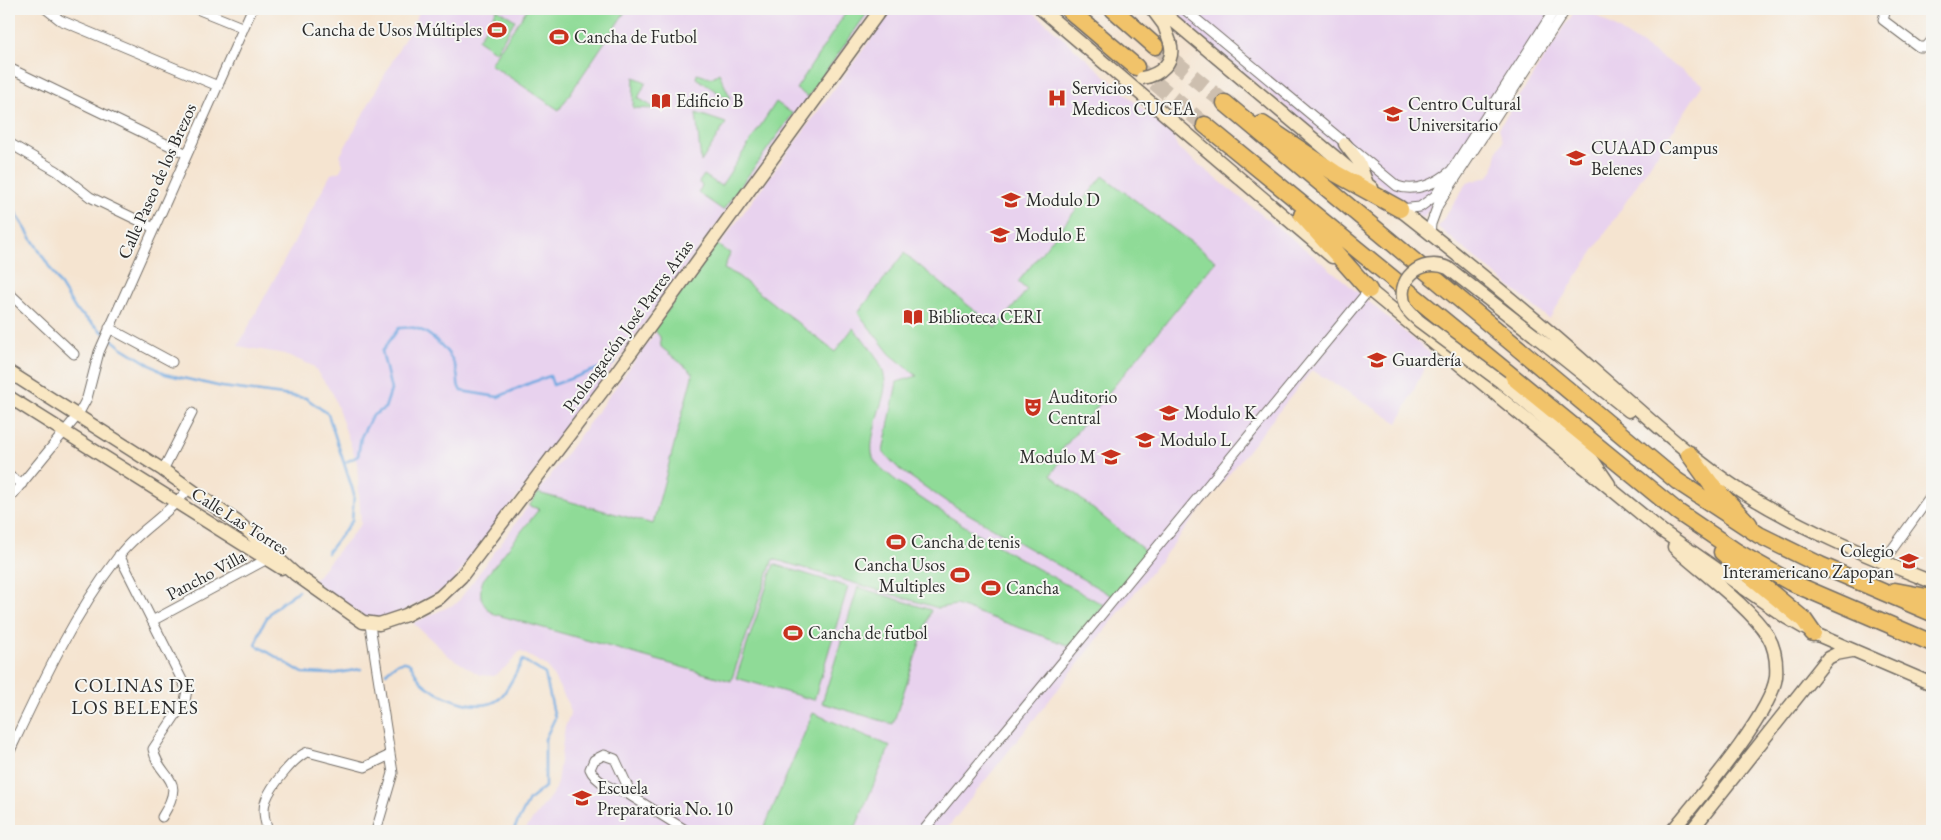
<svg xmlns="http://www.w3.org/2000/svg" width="1941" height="840" font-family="'EB Garamond',serif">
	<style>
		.built { fill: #e8d2ee }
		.green { fill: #8fdb97; stroke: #5d8361 }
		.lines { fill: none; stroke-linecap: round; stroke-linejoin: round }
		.stream { stroke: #70a9e0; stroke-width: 2.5 }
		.motorway-tunnel { stroke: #cdbfaf; stroke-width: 16; stroke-dasharray: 16 8; stroke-linecap: butt }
		.minor-casing { stroke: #726c65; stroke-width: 11 }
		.secondary-casing { stroke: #726c65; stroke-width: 15 }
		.motorway-casing { stroke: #726c65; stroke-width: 19 }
		.minor { stroke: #fff; stroke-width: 9 }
		.secondary { stroke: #f9e7c3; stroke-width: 12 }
		.motorway { stroke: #f1c36a; stroke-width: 16 }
		.secondary-bridge-casing { stroke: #726c65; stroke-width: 15; stroke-linecap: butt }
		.secondary-bridge { stroke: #f9e7c3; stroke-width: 12 }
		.labels { text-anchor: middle; stroke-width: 4; stroke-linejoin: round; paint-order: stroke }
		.poi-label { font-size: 18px; fill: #2b2b2b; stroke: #f6f6f2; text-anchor: start }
		.street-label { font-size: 18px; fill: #2b2b2b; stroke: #f6f6f2 }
		.neighbourhood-label { font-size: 19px; letter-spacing: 1px; fill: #2b2b2b; stroke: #f6f6f2 }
	</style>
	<rect width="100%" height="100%" fill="#f6f6f2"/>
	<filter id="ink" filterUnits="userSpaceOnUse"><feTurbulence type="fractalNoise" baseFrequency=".02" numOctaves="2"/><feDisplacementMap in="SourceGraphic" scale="10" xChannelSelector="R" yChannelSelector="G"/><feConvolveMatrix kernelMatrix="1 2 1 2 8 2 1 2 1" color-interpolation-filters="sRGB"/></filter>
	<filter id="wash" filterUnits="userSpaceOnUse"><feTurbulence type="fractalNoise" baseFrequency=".0096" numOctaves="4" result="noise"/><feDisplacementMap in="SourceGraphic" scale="20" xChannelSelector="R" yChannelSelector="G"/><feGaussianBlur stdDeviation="1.12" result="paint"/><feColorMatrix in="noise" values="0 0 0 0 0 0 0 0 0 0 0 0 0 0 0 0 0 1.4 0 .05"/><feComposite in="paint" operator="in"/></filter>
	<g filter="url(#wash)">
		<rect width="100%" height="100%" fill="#f5e4d0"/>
		<path class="built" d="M 421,9 L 874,9 L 632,340 L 574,423 L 449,586 L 381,623 L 366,618 L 313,581 L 361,524 L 357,463 L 333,394 L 313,366 L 285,354 L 238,346 L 331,174 L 340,171 L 343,165 L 340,156 Z
			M 893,9 L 1030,9 L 1172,135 L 1178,148 L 1325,265 L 1431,354 L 1398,423 L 1312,370 L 945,831 L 524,831 L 556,789 L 565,727 L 570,714 L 569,704 L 547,666 L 520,651 L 507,666 L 494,676 L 480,675 L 450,657 L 413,623 L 457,603 Z
			M 1166,9 L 1559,9 L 1423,219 Z
			M 1576,9 L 1586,9 L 1703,84 L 1549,319 L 1438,227 L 1467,183 L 1489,176 L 1493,171 L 1498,149 L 1503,141 L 1499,128 Z"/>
		<path class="green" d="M 497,9 L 515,20 L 496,52 L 478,40 Z
			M 527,9 L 627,9 L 559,110 L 490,64 Z
			M 848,9 L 870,9 L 808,97 L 796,89 Z
			M 719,73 L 730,97 L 729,100 L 696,78 L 697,74 L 711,78 Z
			M 634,77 L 646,82 L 638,98 L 656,109 L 633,108 Z
			M 776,102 L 793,114 L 723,210 L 698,193 L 702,186 L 699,182 L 704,175 L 721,186 Z
			M 696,113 L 726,123 L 701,162 Z
			M 1103,176 L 1216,261 L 1057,456 L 1061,460 L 1051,475 L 1149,554 L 1114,597 L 944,500 L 899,469 L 883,452 L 897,382 L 917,376 L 890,354 L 858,313 L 904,253 L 996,328 L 1027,290 L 1018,282 Z
			M 716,244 L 730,253 L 724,269 L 738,276 L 835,352 L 853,328 C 867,344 886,363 885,386 C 884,399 877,414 875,427 C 873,435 870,448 873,457 C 881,484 1068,586 1104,605 L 1073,647 L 956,605 L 938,608 L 773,559 L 731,681 L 494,614 C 481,605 478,595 483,580 L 539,509 L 529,506 L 538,493 L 653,524 L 693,373 L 661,347 L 660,337 L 654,329 Z
			M 774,564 L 848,587 L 814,700 L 736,678 Z
			M 858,587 L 931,610 L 893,724 L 822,703 Z
			M 813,713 L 890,746 L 854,831 L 763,831 Z"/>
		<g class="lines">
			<path class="stream" d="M 9,202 L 76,310 L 121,347 L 165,374 L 222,387 L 306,398 L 328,414 L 354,494 L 352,521 L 327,553
				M 344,463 L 358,456 L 361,437 L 372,416 L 385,408 L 391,390 L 382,351 L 399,328 C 404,328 410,327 415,328 C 433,333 454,355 457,373 C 459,381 456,384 461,391 L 498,397 L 530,383 L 550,376 L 553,385 L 614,363
				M 298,591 C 273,608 263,615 256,645 L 303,673 L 332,674 L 361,669
				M 386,673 C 392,667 397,661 405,662 C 413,663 415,674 419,679 C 433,696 480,714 499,699 C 507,692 517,670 523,660 L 545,674 L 555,718 L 545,739 L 545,787 L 529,800 L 513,831"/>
		</g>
	</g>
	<g filter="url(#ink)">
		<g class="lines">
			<path class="motorway-tunnel" d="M 1155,46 L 1225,103
				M 1136,67 L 1205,125"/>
			<g class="minor-casing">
				<path id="minor" d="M 46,9 L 60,20 L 218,86
					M 197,9 L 244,28
					M 1184,9 L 1397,186 C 1416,193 1437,183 1452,170
					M 1886,9 L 1883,20 L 1919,47 L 1926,47 L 1932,40
					M 9,68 L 187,154
					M 9,143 L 57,171 L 90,197 L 154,228
					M 1400,209 L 1420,207 L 1435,196 L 1555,9
					M 1430,234 L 1431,224 L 1438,205 L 1566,9
					M 9,293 L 74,354
					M 109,328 L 172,362
					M 163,470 L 192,413
					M 9,476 L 22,484
					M 9,499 L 78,415 L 87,398 L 99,352 L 252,9
					M 119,555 L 187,690 L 185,701 L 153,749 C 160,782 188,775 162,817
					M 1883,562 L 1932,494
					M 152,621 L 271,557
					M 370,625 L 393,773 L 376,831
					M 9,753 C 41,685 72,617 118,557 C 137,531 169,515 189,488
					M 628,794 L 628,787 L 615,759 L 604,755 L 594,760 L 590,769 C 595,782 616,791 628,794 L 687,831
					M 268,831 C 265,822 262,809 266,800 C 271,786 295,756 308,752 L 365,767 L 390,755
					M 923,831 L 1369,290"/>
			</g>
			<g class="secondary-casing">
				<path id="secondary" d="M 1041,9 L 1332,257
					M 1152,9 L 1164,25 L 1170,42
					M 1159,9 L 1372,188
					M 1345,144 L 1359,162 L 1366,181
					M 1394,205 C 1463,259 1532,315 1598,374 C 1645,415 1689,457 1741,491 C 1801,529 1867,556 1932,582
					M 1363,285 L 1662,531 L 1787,618 L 1813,633 L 1932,684
					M 1534,335 L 1629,411
					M 9,372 L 163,470 L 240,524 L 295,574 L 363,622 L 379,624 L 406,615 L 440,597 L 461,577 L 616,373 L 881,9
					M 1501,382 L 1592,459 L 1609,484
					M 9,397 L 281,568
					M 1672,831 C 1698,799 1771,715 1776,677 C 1777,663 1775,648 1768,636 C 1749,606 1701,572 1674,547
					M 1691,831 L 1828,658 L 1836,654 L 1852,651"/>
			</g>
			<g class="motorway-casing">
				<path id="motorway" d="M 1068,9 L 1136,67
					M 1113,9 L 1155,46
					M 1225,103 L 1677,481 L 1759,535 L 1820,565 L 1932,613
					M 1262,124 L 1335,173 L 1400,209
					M 1205,125 L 1678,512 L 1737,552 L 1790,582 L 1932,643
					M 1302,215 L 1369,290
					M 1689,454 L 1710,483 L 1749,524
					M 1722,552 L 1804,620 L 1813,633
					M 1895,591 L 1932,598"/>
			</g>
			<use href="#minor" class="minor"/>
			<use href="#secondary" class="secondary"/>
			<use href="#motorway" class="motorway"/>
			<g class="secondary-bridge-casing">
				<path id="secondary-bridge" d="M 1142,78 C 1160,75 1176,62 1170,42
					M 1501,382 L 1419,321 C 1415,317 1409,313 1406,307 C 1393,281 1421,256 1448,268 L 1534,335"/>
			</g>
			<use href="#secondary-bridge" class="secondary-bridge"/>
		</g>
	</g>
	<defs>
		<g id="stadium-bare" transform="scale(1.5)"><path d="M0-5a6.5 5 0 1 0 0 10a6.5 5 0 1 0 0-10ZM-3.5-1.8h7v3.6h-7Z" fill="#c8321e" stroke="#f6f6f2" stroke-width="2.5" paint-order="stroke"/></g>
		<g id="hospital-bare" transform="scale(1.5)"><path d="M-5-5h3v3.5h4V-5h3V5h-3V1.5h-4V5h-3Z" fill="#c8321e" stroke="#f6f6f2" stroke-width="2.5" paint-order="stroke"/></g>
		<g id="library-bare" transform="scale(1.5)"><path d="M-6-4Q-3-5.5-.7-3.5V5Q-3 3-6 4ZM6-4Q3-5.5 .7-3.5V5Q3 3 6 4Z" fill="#c8321e" stroke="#f6f6f2" stroke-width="2.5" paint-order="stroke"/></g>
		<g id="university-bare" transform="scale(1.5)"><path d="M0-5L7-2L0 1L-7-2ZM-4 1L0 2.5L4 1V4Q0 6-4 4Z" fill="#c8321e" stroke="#f6f6f2" stroke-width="2.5" paint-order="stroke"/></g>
		<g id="school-bare" transform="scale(1.5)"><path d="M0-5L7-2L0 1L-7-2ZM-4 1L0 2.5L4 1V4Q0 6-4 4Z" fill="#c8321e" stroke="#f6f6f2" stroke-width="2.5" paint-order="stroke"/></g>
		<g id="theatre-bare" transform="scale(1.5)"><path d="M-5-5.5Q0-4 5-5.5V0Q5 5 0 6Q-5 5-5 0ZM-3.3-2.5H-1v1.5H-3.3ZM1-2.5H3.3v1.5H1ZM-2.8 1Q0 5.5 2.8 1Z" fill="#c8321e" stroke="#f6f6f2" stroke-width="2.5" paint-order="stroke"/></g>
	</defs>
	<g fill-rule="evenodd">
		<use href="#stadium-bare" x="497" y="30"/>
		<use href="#stadium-bare" x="559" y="37"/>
		<use href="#hospital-bare" x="1057" y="98"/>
		<use href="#library-bare" x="661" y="101"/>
		<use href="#university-bare" x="1393" y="114"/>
		<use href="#university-bare" x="1576" y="158"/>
		<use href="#school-bare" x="1011" y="200"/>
		<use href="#school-bare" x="1000" y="235"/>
		<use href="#library-bare" x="913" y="317"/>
		<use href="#school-bare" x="1377" y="360"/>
		<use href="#theatre-bare" x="1033" y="407"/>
		<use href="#school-bare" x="1169" y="413"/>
		<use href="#school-bare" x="1145" y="440"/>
		<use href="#school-bare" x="1111" y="457"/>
		<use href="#stadium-bare" x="896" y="542"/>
		<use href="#school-bare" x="1909" y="561"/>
		<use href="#stadium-bare" x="960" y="575"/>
		<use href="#stadium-bare" x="991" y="588"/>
		<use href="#stadium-bare" x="793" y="633"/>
		<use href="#university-bare" x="582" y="798"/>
	</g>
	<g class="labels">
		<g class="poi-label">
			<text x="482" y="36" text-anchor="end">Cancha de Usos Múltiples</text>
			<text x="574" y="43">Cancha de Futbol</text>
			<text x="1072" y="94">Servicios<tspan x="1072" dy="21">Medicos CUCEA</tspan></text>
			<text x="676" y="107">Edificio B</text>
			<text x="1408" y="110">Centro Cultural<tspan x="1408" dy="21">Universitario</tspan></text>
			<text x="1591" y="154">CUAAD Campus<tspan x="1591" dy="21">Belenes</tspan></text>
			<text x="1026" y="206">Modulo D</text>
			<text x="1015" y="241">Modulo E</text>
			<text x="928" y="323">Biblioteca CERI</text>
			<text x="1392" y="366">Guardería</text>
			<text x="1048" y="403">Auditorio<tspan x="1048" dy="21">Central</tspan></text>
			<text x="1184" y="419">Modulo K</text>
			<text x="1160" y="446">Modulo L</text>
			<text x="1096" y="463" text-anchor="end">Modulo M</text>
			<text x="911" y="548">Cancha de tenis</text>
			<text x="1894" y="557" text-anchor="end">Colegio<tspan x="1894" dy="21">Interamericano Zapopan</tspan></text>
			<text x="945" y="571" text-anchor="end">Cancha Usos<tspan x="945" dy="21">Multiples</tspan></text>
			<text x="1006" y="594">Cancha</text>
			<text x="808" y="639">Cancha de futbol</text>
			<text x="597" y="794">Escuela<tspan x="597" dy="21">Preparatoria No. 10</tspan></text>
		</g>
		<g class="street-label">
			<text transform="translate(157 181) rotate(-66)" y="6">Calle Paseo de los Brezos</text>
			<text transform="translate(628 326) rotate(-54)" y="6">Prolongación José Parres Arias</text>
			<text transform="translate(240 521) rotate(32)" y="6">Calle Las Torres</text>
			<text transform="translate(206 575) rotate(-28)" y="6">Pancho Villa</text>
		</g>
		<g class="neighbourhood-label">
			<text x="135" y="692">COLINAS DE<tspan x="135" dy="22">LOS BELENES</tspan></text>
		</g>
	</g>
	<rect width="1941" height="840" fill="none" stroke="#f6f6f2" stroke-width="30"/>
</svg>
